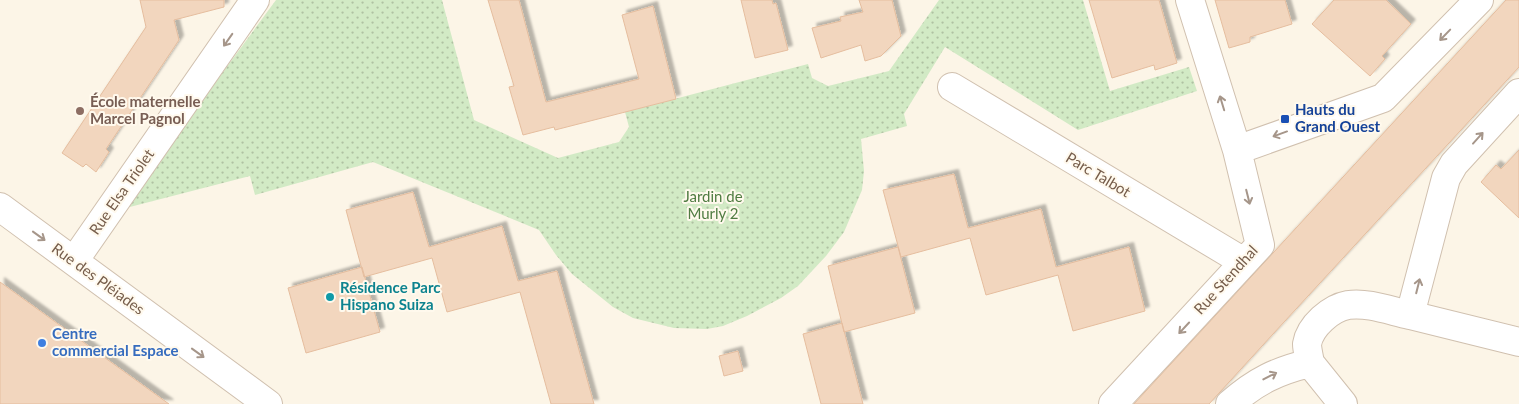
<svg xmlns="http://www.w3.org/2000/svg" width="1519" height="404" font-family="Lato,sans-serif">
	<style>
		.garden { fill: url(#garden-dots) }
		.building { fill: #f2d6be; stroke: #e5bd9e; filter: url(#shadow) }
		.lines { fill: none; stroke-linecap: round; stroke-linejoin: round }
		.minor-casing { stroke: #d0c0af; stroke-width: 30 }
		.minor { stroke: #fff; stroke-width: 28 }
		.oneway { stroke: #a6968a }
		.education-dot { fill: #8d6e63; stroke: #fff9ed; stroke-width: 2 }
		.transit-dot { fill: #1a4fb4; stroke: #fff9ed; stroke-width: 2 }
		.culture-dot { fill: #0f9aa8; stroke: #fff9ed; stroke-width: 2 }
		.shop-dot { fill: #3f7fe0; stroke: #fff9ed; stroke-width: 2 }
		.labels { text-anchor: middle; stroke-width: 4; stroke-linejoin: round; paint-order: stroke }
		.education-label { font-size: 15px; font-weight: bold; fill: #785e54; stroke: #fff9ed; text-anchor: start }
		.transit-label { font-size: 15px; font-weight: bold; fill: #164399; stroke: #fff9ed; text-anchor: start }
		.street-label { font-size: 15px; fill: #765d4b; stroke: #fff9ed }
		.park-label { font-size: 15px; fill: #507c42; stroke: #fff9ed }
		.culture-label { font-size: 15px; font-weight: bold; fill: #0d838f; stroke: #fff9ed; text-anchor: start }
		.shop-label { font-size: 15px; font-weight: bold; fill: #366cbe; stroke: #fff9ed; text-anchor: start }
	</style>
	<defs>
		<pattern id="garden-dots" width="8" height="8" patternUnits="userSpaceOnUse" patternTransform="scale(1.25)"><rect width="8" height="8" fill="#d2eac5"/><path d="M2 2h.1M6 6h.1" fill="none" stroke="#afc1a2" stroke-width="1.8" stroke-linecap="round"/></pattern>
		<filter id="shadow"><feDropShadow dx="4.5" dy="-4.5" stdDeviation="1" flood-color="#0004"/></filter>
	</defs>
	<rect width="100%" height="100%" fill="#fcf5e7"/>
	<path class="garden" d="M 276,0 L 442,0 L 474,120 L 558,158 L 619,142 L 629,127 L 625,112 L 808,64 L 812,78 L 828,86 L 889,71 L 939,0 L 1083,0 L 1110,91 L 1189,67 L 1197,91 L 1078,130 L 945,47 L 904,114 L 907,126 L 861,139 L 864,171 L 862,190 L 844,232 L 826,256 L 798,286 L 781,298 L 747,316 L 723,326 L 707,329 L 674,328 L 633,318 L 613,307 L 572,274 L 556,255 L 539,230 L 373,162 L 255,195 L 250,176 L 122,209 Z"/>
	<path class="building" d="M 140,0 L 224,0 L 224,7 L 174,20 L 179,40 L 106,149 L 109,152 L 96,172 L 86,164 L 83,167 L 62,153 L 146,27 Z
		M 488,0 L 519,0 L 546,102 L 639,79 L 622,15 L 653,6 L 676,99 L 555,130 L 554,127 L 523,135 L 509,87 L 514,86 Z
		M 741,0 L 772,0 L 773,4 L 776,3 L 788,50 L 755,58 Z
		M 859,0 L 892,0 L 901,36 L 881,56 L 865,61 L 861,45 L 821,58 L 812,28 L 841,21 L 840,17 L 863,12 Z
		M 1089,0 L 1159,0 L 1177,63 L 1155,70 L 1154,65 L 1112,78 Z
		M 1215,0 L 1285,0 L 1292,24 L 1250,37 L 1250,42 L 1229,48 Z
		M 1334,0 L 1386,0 L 1411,24 L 1382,56 L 1385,59 L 1370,76 L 1312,24 Z
		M 1506,0 L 1519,0 L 1519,67 L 1273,334 L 1209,404 L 1134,404 Z
		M 1519,150 L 1519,218 L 1481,182 L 1496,165 L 1501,169 Z
		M 954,174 L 968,228 L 1041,209 L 1056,267 L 1129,247 L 1145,311 L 1073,331 L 1058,275 L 986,295 L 970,238 L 901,257 L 883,190 Z
		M 413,192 L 429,247 L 502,226 L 518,281 L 557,271 L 594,404 L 551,404 L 520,292 L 447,312 L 432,258 L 364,277 L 346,210 Z
		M 898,247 L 915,313 L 844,332 L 828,266 Z
		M 362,267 L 380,332 L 306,353 L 288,288 Z
		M 0,282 L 169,404 L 0,404 Z
		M 842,323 L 863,404 L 821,404 L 803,334 Z
		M 738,351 L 743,371 L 724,376 L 719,356 Z"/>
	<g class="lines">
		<g class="minor-casing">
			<path id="minor" d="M 952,87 L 1244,262
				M 1237,150 L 1383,98 L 1479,0
				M 0,207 L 268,404
				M 74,261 L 255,0
				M 1410,315 L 1519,342
				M 1310,363 L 1343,404
				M 1113,404 L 1260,245 L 1237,150 L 1190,0
				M 1230,404 C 1256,381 1277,371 1310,363 C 1309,357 1307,349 1307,344 C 1310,326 1331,308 1348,305 C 1368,302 1391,311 1410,315 L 1446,178 L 1454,164 L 1519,93"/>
		</g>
		<use href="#minor" class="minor"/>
	</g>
	<defs><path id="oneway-shaft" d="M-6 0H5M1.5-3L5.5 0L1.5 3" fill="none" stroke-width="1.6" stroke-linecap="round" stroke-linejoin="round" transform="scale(1.25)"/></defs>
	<g class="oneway">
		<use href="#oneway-shaft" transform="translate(1445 35) rotate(134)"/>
		<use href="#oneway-shaft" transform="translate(228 40) rotate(125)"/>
		<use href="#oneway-shaft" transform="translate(1222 103) rotate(-107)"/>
		<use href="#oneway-shaft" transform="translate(1280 134) rotate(160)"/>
		<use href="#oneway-shaft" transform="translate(1478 138) rotate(-48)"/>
		<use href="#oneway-shaft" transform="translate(1248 197) rotate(76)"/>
		<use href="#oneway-shaft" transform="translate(39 236) rotate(36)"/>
		<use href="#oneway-shaft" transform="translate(1418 286) rotate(-76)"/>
		<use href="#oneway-shaft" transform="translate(1184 328) rotate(133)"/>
		<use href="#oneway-shaft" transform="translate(198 353) rotate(36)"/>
		<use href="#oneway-shaft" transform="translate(1270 376) rotate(-27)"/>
	</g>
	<circle class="education-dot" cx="80" cy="111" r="5"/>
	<rect class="transit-dot" x="1280" y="114" width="10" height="10" rx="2.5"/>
	<circle class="culture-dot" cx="330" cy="297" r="5"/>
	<circle class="shop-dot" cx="42" cy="343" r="5"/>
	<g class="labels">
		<g class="education-label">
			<text x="90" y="107">École maternelle<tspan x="90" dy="17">Marcel Pagnol</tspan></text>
		</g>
		<g class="transit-label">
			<text x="1295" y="115">Hauts du<tspan x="1295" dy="17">Grand Ouest</tspan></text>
		</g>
		<g class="street-label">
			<text transform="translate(1098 175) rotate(31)" y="5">Parc Talbot</text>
			<text transform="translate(122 192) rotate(-55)" y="5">Rue Elsa Triolet</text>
			<text transform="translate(98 279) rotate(36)" y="5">Rue des Pléiades</text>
			<text transform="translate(1226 280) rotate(-48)" y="5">Rue Stendhal</text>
		</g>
		<g class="park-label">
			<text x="713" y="202">Jardin de<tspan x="713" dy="17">Murly 2</tspan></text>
		</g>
		<g class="culture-label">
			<text x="340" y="293">Résidence Parc<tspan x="340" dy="17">Hispano Suiza</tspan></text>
		</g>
		<g class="shop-label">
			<text x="52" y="339">Centre<tspan x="52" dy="17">commercial Espace</tspan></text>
		</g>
	</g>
</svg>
